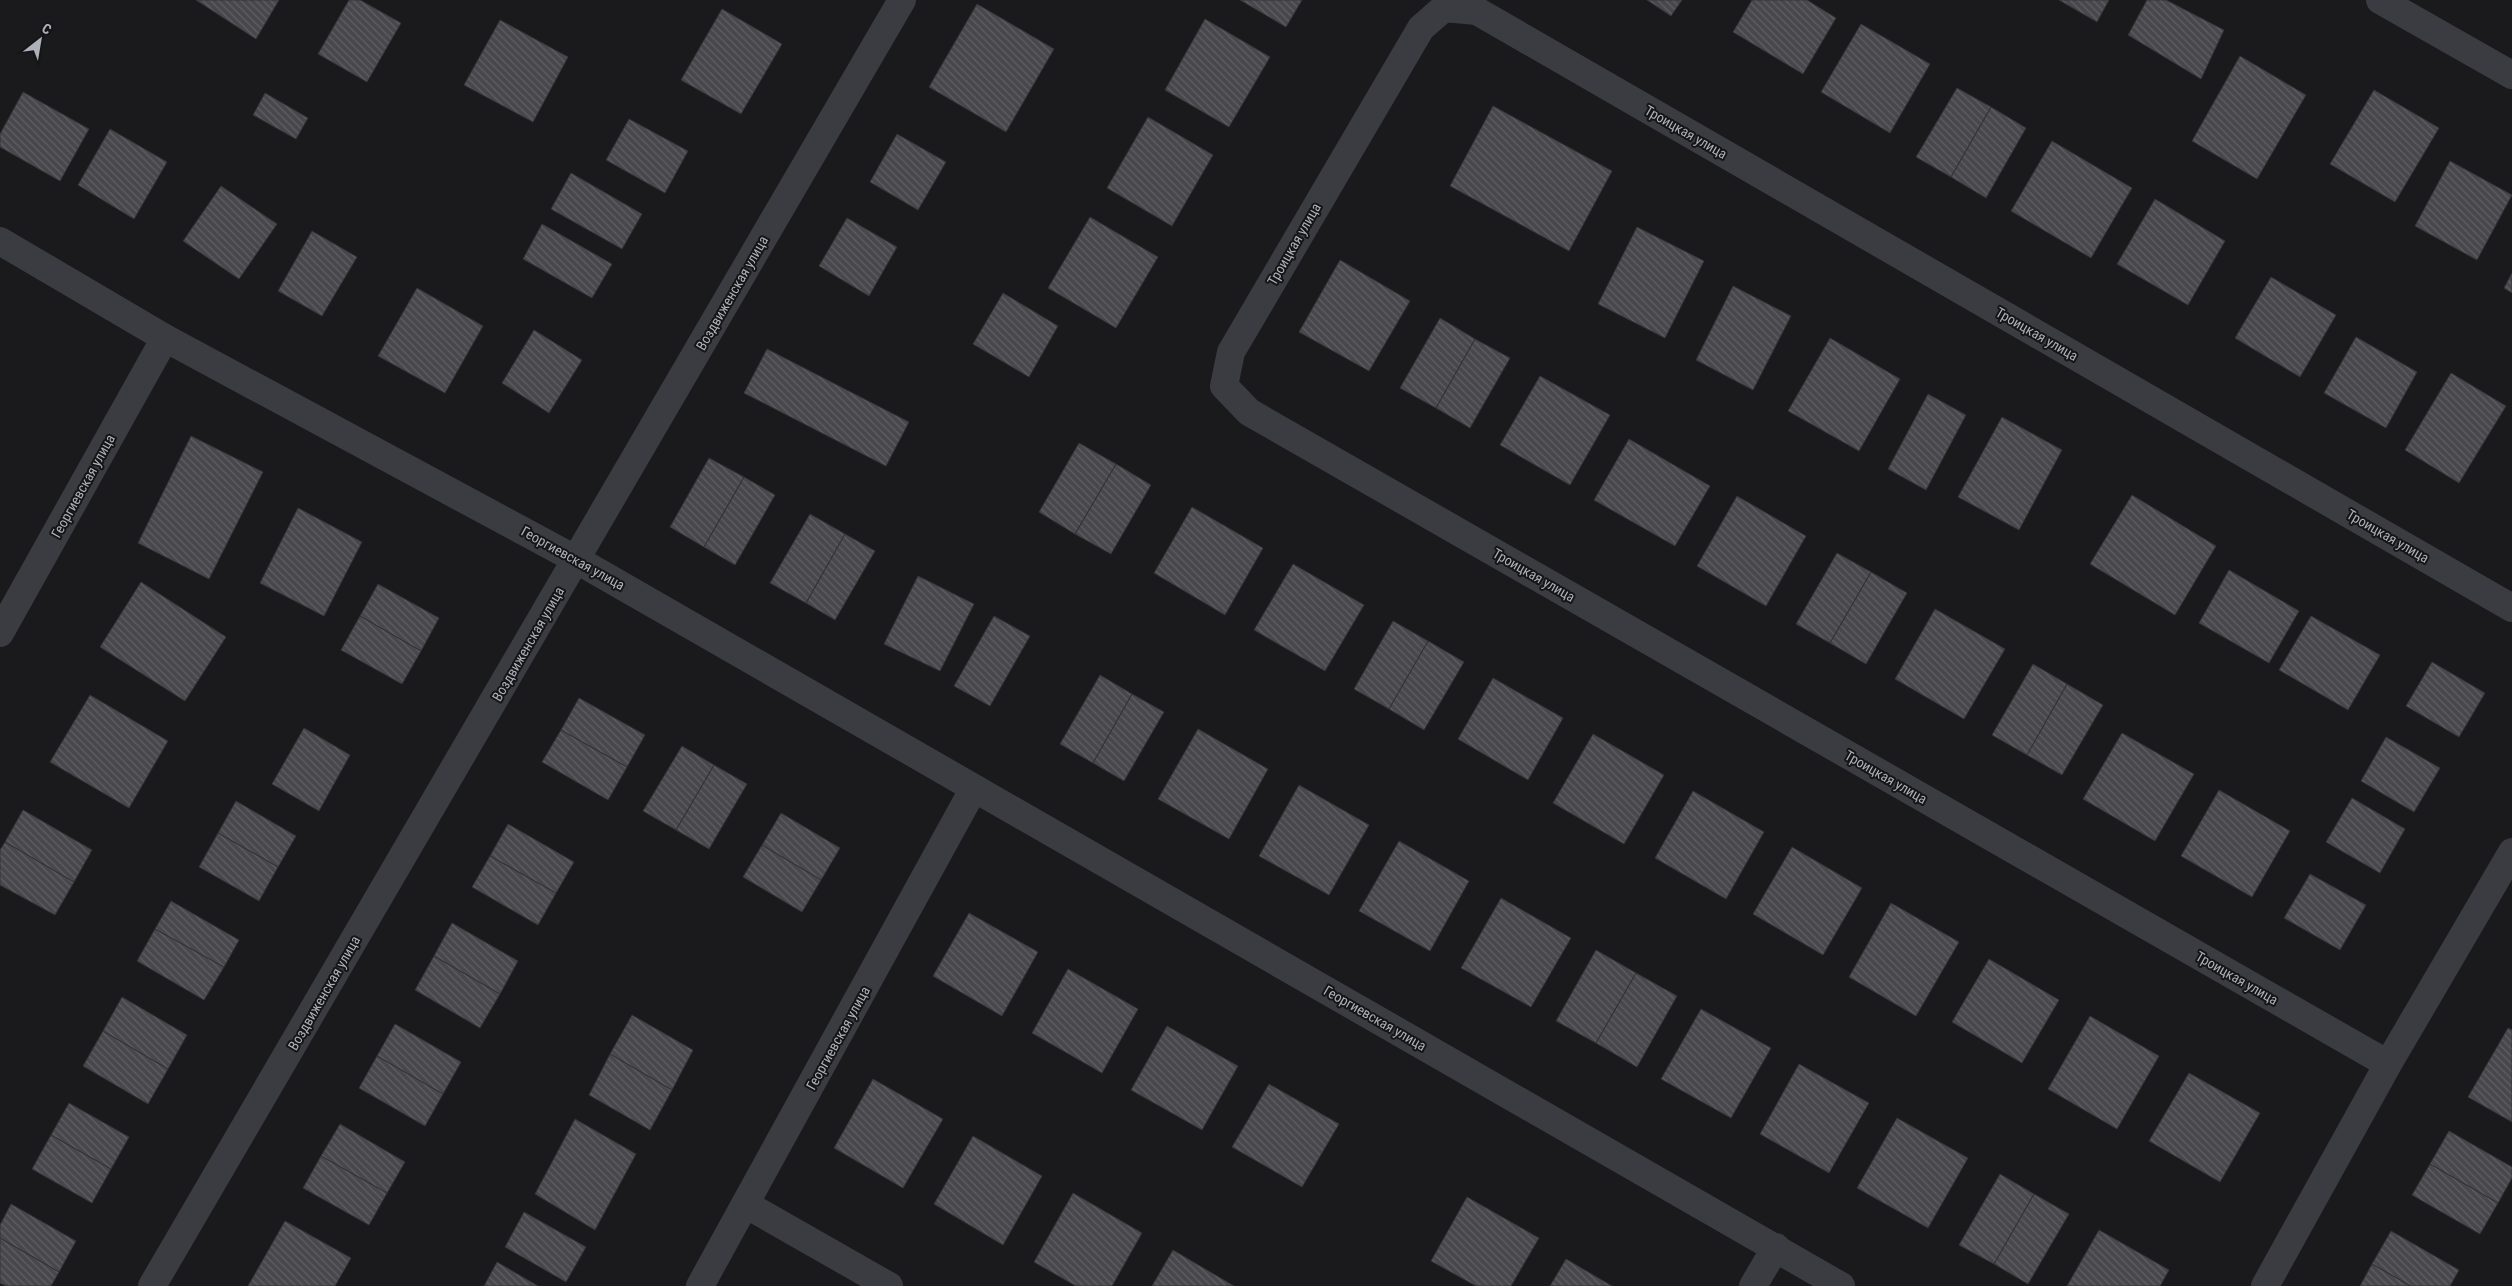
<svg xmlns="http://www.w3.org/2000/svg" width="2512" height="1286" font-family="'Roboto Condensed',sans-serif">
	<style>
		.building { fill: url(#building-back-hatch); stroke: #343438 }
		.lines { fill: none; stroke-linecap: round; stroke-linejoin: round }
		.street { stroke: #3b3c41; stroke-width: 28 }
		.labels { text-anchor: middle; stroke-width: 4; stroke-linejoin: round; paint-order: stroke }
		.street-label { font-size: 14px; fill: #aeb1ba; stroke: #151517 }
	</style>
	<defs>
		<pattern id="building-back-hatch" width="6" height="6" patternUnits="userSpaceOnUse" patternTransform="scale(1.25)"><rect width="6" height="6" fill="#47474c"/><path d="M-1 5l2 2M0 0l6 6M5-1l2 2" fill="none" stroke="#5f5f64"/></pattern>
	</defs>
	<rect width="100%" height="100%" fill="#1a1a1c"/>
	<path class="building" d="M 196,0 L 279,0 L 256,39 Z
		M 349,0 L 360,0 L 401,23 L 367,82 L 318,54 Z
		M 1240,0 L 1302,0 L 1286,27 Z
		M 1647,0 L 1682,0 L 1671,16 Z
		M 1752,0 L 1807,0 L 1836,18 L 1803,74 L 1733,32 Z
		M 2059,0 L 2109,0 L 2097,22 Z
		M 2147,0 L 2166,0 L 2224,30 L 2201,79 L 2128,35 Z
		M 977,4 L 1054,49 L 1006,132 L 929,87 Z
		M 722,9 L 782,44 L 741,114 L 681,80 Z
		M 1205,19 L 1270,57 L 1229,127 L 1165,90 Z
		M 500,20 L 568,57 L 533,122 L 464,85 Z
		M 1861,24 L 1930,64 L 1890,133 L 1821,92 Z
		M 2240,56 L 2306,95 L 2257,179 L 2192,141 Z
		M 1957,88 L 1991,107 L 1951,177 L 1916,157 Z
		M 2374,90 L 2439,128 L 2395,202 L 2330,164 Z
		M 23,92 L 89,129 L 60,181 L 0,147 L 0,134 Z
		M 265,93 L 308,118 L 296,139 L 253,115 Z
		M 1493,106 L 1612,171 L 1569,251 L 1450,186 Z
		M 1991,107 L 2026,128 L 1986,198 L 1951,177 Z
		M 1148,117 L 1213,155 L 1172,226 L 1107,188 Z
		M 629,119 L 688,151 L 665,193 L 606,160 Z
		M 110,129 L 167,162 L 134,219 L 78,185 Z
		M 897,134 L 946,162 L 918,210 L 870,182 Z
		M 2052,141 L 2132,188 L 2091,258 L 2011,211 Z
		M 2450,161 L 2512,195 L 2477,260 L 2415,226 Z
		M 571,173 L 642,214 L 622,249 L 551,209 Z
		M 221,186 L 277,224 L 239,279 L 183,241 Z
		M 2155,199 L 2225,241 L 2188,305 L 2117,264 Z
		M 1090,217 L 1158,257 L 1116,328 L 1048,288 Z
		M 847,218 L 897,247 L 869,296 L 819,266 Z
		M 542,224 L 612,264 L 592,298 L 523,259 Z
		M 1637,227 L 1704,261 L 1665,338 L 1598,304 Z
		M 312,231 L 357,257 L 322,316 L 278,291 Z
		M 1340,260 L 1410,301 L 1369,371 L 1299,332 Z
		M 2512,273 L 2512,293 L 2504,288 Z
		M 2271,277 L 2336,315 L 2300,377 L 2235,338 Z
		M 1733,286 L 1791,316 L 1753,390 L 1696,360 Z
		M 417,288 L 483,326 L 445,393 L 378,356 Z
		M 1003,293 L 1058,326 L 1029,377 L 973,344 Z
		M 1440,318 L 1475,339 L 1436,408 L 1400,388 Z
		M 534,330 L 582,360 L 549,413 L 502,383 Z
		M 2356,337 L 2417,372 L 2386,428 L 2324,393 Z
		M 1830,338 L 1900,379 L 1859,451 L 1788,411 Z
		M 1475,339 L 1510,358 L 1470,428 L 1436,408 Z
		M 767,349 L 909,422 L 886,466 L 744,393 Z
		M 2451,373 L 2506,406 L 2459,483 L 2405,450 Z
		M 1540,376 L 1610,415 L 1570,485 L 1500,445 Z
		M 1928,394 L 1966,415 L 1926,490 L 1888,469 Z
		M 2002,417 L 2062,450 L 2019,530 L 1958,497 Z
		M 191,436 L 263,472 L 209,579 L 138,543 Z
		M 1629,439 L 1710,486 L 1675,546 L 1594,500 Z
		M 1079,443 L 1116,464 L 1075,534 L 1039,512 Z
		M 709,458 L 744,477 L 704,547 L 670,527 Z
		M 1116,464 L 1151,485 L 1111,554 L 1075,534 Z
		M 744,477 L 775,495 L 735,565 L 704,547 Z
		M 2132,495 L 2216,546 L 2175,615 L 2090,564 Z
		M 1737,496 L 1806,536 L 1766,606 L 1697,566 Z
		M 1192,507 L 1263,548 L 1225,615 L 1154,573 Z
		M 298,508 L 362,542 L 324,616 L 260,583 Z
		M 810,514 L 845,534 L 806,603 L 770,583 Z
		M 845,534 L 875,551 L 835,620 L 806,603 Z
		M 1837,553 L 1871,572 L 1830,643 L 1796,624 Z
		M 1293,564 L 1364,605 L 1325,671 L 1254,630 Z
		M 2229,570 L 2299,611 L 2269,663 L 2199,623 Z
		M 1871,572 L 1907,593 L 1866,664 L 1830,643 Z
		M 918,576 L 974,604 L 940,671 L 884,644 Z
		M 141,582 L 226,637 L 185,701 L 100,647 Z
		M 378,584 L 439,618 L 421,651 L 360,616 Z
		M 1935,609 L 2005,649 L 1964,719 L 1895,679 Z
		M 360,616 L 421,651 L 402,684 L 341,650 Z
		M 994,616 L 1030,636 L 990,706 L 954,686 Z
		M 2311,616 L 2380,655 L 2348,710 L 2279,670 Z
		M 1393,621 L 1428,641 L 1389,709 L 1354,689 Z
		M 1428,641 L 1464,662 L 1424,730 L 1389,709 Z
		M 2432,662 L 2485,693 L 2459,737 L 2406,706 Z
		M 2033,664 L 2067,684 L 2027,755 L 1992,735 Z
		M 1100,675 L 1132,694 L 1093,763 L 1060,744 Z
		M 1493,678 L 1563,718 L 1528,780 L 1458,739 Z
		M 2067,684 L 2103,705 L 2062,775 L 2027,755 Z
		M 1132,694 L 1164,712 L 1124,781 L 1093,763 Z
		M 90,695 L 168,741 L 129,808 L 50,762 Z
		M 579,698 L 645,735 L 627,767 L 561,730 Z
		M 304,728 L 350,755 L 319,811 L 272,784 Z
		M 1198,729 L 1268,769 L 1229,839 L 1158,799 Z
		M 561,730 L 627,767 L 608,800 L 542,762 Z
		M 2122,733 L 2194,774 L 2155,841 L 2083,799 Z
		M 1593,734 L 1664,775 L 1624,844 L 1553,803 Z
		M 2386,737 L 2440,768 L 2414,812 L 2361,781 Z
		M 682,746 L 714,765 L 676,830 L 643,811 Z
		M 714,765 L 747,784 L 709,849 L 676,830 Z
		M 1299,785 L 1369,825 L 1329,895 L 1259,856 Z
		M 2219,790 L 2290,831 L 2252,897 L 2181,856 Z
		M 1693,791 L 1764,832 L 1726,899 L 1655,858 Z
		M 2352,798 L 2405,829 L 2380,873 L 2326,842 Z
		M 236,801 L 296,836 L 278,867 L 218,833 Z
		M 23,810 L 92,850 L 74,882 L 5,842 Z
		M 781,813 L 840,848 L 821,880 L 762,845 Z
		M 508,824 L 574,862 L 556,893 L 490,856 Z
		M 218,833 L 278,867 L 259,901 L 199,867 Z
		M 1399,841 L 1469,881 L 1430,951 L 1359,911 Z
		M 5,842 L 74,882 L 55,915 L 0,885 L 0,850 Z
		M 762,845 L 821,880 L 802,912 L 743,877 Z
		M 1792,847 L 1862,888 L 1823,955 L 1753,914 Z
		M 490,856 L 556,893 L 538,925 L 472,887 Z
		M 2310,874 L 2366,905 L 2340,950 L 2284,918 Z
		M 1501,898 L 1571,938 L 1531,1007 L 1461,968 Z
		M 171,901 L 239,940 L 224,967 L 155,929 Z
		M 1891,903 L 1959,942 L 1916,1016 L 1849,977 Z
		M 969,913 L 1038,952 L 1002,1016 L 933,976 Z
		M 452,923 L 518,961 L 500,994 L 434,956 Z
		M 155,929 L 224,967 L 204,1000 L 137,961 Z
		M 1596,950 L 1636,973 L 1596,1043 L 1556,1021 Z
		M 434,956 L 500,994 L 480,1028 L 415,990 Z
		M 1989,959 L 2059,1000 L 2022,1063 L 1952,1022 Z
		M 1068,969 L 1138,1009 L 1102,1073 L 1032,1033 Z
		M 1636,973 L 1677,996 L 1637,1067 L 1596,1043 Z
		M 122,997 L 187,1035 L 168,1069 L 103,1031 Z
		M 1701,1009 L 1771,1048 L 1731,1118 L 1661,1079 Z
		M 632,1015 L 693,1050 L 672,1090 L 610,1054 Z
		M 2090,1016 L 2159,1056 L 2117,1129 L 2048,1089 Z
		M 395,1024 L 461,1062 L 443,1094 L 377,1056 Z
		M 1167,1026 L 1238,1066 L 1202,1130 L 1131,1090 Z
		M 2508,1028 L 2512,1030 L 2512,1122 L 2468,1097 Z
		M 103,1031 L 168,1069 L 148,1104 L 83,1066 Z
		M 610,1054 L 672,1090 L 650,1130 L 589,1095 Z
		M 377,1056 L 443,1094 L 425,1126 L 359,1088 Z
		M 1799,1064 L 1869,1103 L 1829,1173 L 1760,1134 Z
		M 2189,1073 L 2260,1113 L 2220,1182 L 2149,1141 Z
		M 873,1079 L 943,1119 L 903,1188 L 834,1148 Z
		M 1269,1084 L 1339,1124 L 1302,1187 L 1232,1147 Z
		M 69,1103 L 129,1137 L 111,1169 L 51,1135 Z
		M 1897,1118 L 1968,1158 L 1928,1228 L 1857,1188 Z
		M 575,1119 L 636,1154 L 595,1230 L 535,1194 Z
		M 340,1124 L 405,1162 L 387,1193 L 321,1156 Z
		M 2449,1131 L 2512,1167 L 2512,1178 L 2498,1203 L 2430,1164 Z
		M 51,1135 L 111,1169 L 92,1203 L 32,1169 Z
		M 973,1136 L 1042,1176 L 1003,1245 L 934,1204 Z
		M 321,1156 L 387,1193 L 369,1225 L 303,1188 Z
		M 2430,1164 L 2498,1203 L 2480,1234 L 2412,1195 Z
		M 2000,1174 L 2034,1194 L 1994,1264 L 1959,1245 Z
		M 1073,1193 L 1142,1233 L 1112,1286 L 1076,1286 L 1034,1262 Z
		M 2034,1194 L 2069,1214 L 2028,1284 L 1994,1264 Z
		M 1467,1197 L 1539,1238 L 1511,1286 L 1476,1286 L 1431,1261 Z
		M 11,1204 L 76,1241 L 59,1272 L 0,1238 L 0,1225 Z
		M 524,1212 L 586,1247 L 566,1282 L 505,1247 Z
		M 285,1221 L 351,1258 L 335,1286 L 248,1286 Z
		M 2099,1230 L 2169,1270 L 2160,1286 L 2067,1286 Z
		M 2391,1231 L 2459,1270 L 2450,1286 L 2411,1286 L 2372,1264 Z
		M 0,1238 L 59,1272 L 51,1286 L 6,1286 L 0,1283 Z
		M 1173,1250 L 1234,1286 L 1152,1286 Z
		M 1566,1259 L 1612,1286 L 1550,1286 Z
		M 497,1262 L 538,1286 L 484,1286 Z
		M 2372,1264 L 2411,1286 L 2360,1286 Z"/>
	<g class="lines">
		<path class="street" d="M 2380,0 L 2512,75
			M 0,241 L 165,338 L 577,560 L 1841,1286
			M 0,633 L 165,338
			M 2388,1064 L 1249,412 L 1224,386 L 1231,352 L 1421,28 L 1444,8 L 1477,11 L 2512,608
			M 747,1205 L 889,1286
			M 152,1286 L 902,0
			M 700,1286 L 974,788
			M 1753,1286 L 1776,1247
			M 2265,1286 L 2388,1064 L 2512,852"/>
	</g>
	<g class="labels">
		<g class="street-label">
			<text transform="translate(1686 132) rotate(30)" y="5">Троицкая улица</text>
			<text transform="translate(1294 244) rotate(-60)" y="5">Троицкая улица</text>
			<text transform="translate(732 293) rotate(-60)" y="5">Воздвиженская улица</text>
			<text transform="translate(2037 334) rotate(30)" y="5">Троицкая улица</text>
			<text transform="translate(83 486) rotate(-61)" y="5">Георгиевская улица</text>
			<text transform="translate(2388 536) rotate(30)" y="5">Троицкая улица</text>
			<text transform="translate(573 558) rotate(29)" y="5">Георгиевская улица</text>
			<text transform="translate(1534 575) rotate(30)" y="5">Троицкая улица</text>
			<text transform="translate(528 644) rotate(-60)" y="5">Воздвиженская улица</text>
			<text transform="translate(1886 777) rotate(30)" y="5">Троицкая улица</text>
			<text transform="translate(2237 978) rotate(30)" y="5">Троицкая улица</text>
			<text transform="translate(324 993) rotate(-60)" y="5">Воздвиженская улица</text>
			<text transform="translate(1375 1018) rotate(30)" y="5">Георгиевская улица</text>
			<text transform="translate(838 1038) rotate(-61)" y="5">Георгиевская улица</text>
		</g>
	</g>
	<g transform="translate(40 40) rotate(31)" stroke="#151517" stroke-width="4" paint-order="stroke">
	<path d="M0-4L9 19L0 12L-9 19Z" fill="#aeb1ba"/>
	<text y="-8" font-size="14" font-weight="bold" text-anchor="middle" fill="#aeb1ba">С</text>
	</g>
</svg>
